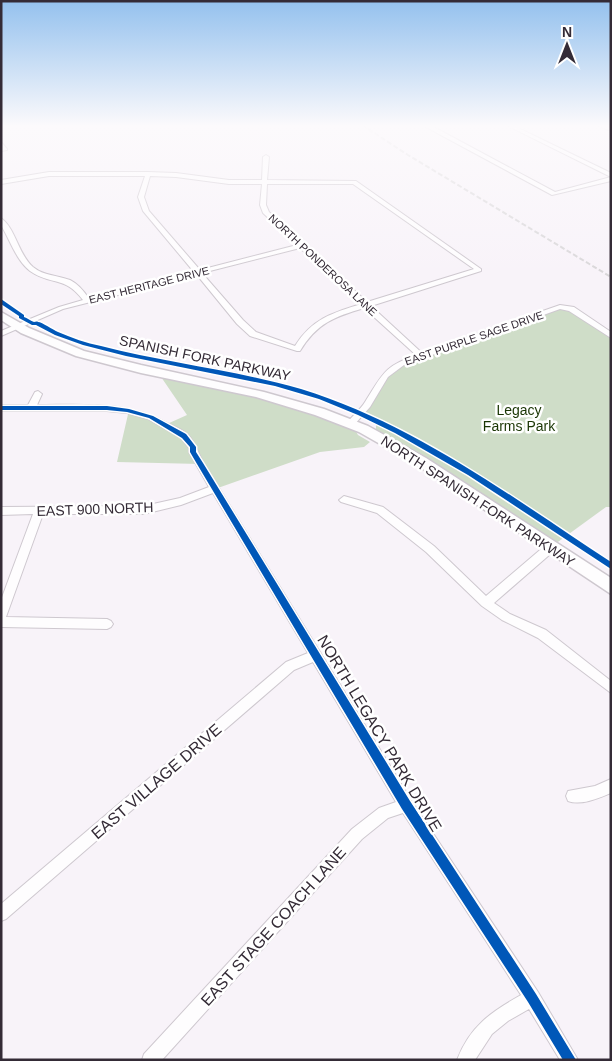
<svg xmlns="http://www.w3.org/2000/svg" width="612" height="1061" font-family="Helvetica,sans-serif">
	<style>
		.green { fill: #cfddc8 }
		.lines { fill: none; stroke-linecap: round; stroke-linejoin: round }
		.street-casing { stroke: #cec8cf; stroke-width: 2 }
		.secondary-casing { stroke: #cec8cf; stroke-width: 3 }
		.street { fill: #fefdfe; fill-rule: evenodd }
		.secondary { fill: #fefdfe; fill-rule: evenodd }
		.rail { stroke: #d9d7d9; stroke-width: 2; stroke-dasharray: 5 2.5; stroke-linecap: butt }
		.cycleway-casing { stroke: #fff; stroke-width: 3 }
		.cycleway { fill: #0057b8; fill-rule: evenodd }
		.labels { text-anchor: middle; stroke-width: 5; stroke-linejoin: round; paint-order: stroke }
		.far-street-label { font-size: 11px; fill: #342b36; stroke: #fff }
		.street-label { font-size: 14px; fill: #342b36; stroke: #fff }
		.park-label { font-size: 14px; fill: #1a3604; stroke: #fff }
		.near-street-label { font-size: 16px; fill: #342b36; stroke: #fff }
	</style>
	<rect width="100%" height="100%" fill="#f8f3f9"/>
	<path class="green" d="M 566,307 L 611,336 L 611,507 L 606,507 L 551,547 L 376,436 L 376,425 L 360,414 L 389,369 L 560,308 Z
		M 157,371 L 232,387 L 351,423 L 358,435 L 370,442 L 364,447 L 320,452 L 215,489 L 200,464 L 117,462 L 129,410 L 167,424 L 187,415 Z"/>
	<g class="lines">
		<g class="street-casing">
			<path id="street" d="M 426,125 L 430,125 L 555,192 L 611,177 L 611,181 L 552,195 L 426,127 Z
				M 506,125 L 512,125 L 611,173 L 611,177 Z
				M 597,125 L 603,125 L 611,128 L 611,131 Z
				M 1,142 L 7,149 L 7,150 L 1,151 Z
				M 266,155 L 269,157 L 267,180 L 356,181 L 481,269 L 481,271 L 371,306 L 422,353 L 560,305 L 574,307 L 611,332 L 611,338 L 569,311 L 560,309 L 404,365 L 388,377 L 370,407 L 354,425 L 351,426 L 347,423 C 352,416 360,410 365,402 C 383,374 383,367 416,355 L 364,308 C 334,317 317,323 300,351 L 297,351 L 250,336 L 237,324 L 197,275 L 63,309 L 1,336 L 1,331 L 59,307 L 83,300 C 64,275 51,286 30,271 C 16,260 10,240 1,225 L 1,218 C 16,229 18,254 33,267 C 44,276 57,275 70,280 C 78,284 84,291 89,299 L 194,272 L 143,211 L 138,197 L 145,176 L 49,176 L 1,184 L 1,180 L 49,172 L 148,172 L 176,173 L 229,180 L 262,180 L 263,157 ZM 150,176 L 176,177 L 229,184 L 262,184 L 260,205 L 263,213 L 297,245 L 200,270 L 149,211 L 144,197 ZM 267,184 L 353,184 L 474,269 L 367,302 L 269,212 L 266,205 ZM 300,248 L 361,304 C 332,313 312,319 295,346 L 256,332 L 243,320 L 202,273 Z
				M 38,391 L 42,394 L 37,405 C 82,405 128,400 169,424 C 175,427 184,430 189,436 C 196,444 198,453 203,462 L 411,800 L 538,992 L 578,1060 L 560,1060 L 529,1009 L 508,1021 L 492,1034 L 475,1060 L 457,1060 C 470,1026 491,1012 521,995 L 403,813 L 388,818 L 362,839 L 162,1060 L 142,1060 L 144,1054 L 352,829 L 379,808 L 396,802 L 313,662 L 294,670 L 6,919 L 1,921 L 1,904 L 286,662 L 308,653 L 213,493 L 181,505 L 144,514 L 43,514 L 6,617 L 107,619 L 111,621 L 113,624 L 111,627 L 107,629 L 1,627 L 1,600 L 33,514 L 1,515 L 1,507 L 144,506 L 180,498 L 209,487 L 189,452 L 189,448 L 181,438 L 148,419 L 127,413 L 107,411 L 1,411 L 1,405 L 28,405 L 35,392 Z
				M 344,496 L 383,507 L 434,546 L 486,596 L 547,544 L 555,544 L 556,547 L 555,550 L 494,603 L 510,614 L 546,630 L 611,681 L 611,693 L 538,638 L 502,620 L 482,606 L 426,552 L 377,513 L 341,502 L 339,500 Z
				M 611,779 L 611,793 C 599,798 581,806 568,801 L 566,796 L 568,791 L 595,786 Z"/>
		</g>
		<g class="secondary-casing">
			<path id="secondary" d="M 1,312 L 29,328 L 84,351 L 141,365 L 264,392 L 324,409 L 368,426 L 426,458 L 611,578 L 611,594 L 417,465 L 359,432 L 315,415 L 256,397 L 141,373 L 76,356 L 21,333 L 1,320 Z"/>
		</g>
		<use href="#street" class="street"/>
		<use href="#secondary" class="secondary"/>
		<path class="rail" d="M 362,125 L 408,155 L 611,277"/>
		<g class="cycleway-casing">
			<path id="cycleway" d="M 1,299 L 24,315 L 24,317 C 27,318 31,321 34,322 C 35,322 37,321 38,322 C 42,322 53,330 58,332 C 72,338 86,343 101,346 C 167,363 235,370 301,389 C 415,424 513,498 611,562 L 611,569 L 468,475 L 395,433 L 358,415 L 319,399 L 275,386 L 126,356 L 83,345 L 55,335 L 36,325 L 32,325 L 19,318 L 19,316 L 1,304 Z
				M 1,406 L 107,406 L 129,409 L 153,416 L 186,434 L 196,447 L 196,452 L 203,463 L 410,801 L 536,994 L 576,1060 L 563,1060 L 528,1002 L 402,809 L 197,464 L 190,452 L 190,447 L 182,438 L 149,418 L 127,412 L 107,410 L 1,410 Z"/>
		</g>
		<use href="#cycleway" class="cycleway"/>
	</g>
	<linearGradient id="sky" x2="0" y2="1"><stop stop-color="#94c1ee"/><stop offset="0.46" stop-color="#fcfafc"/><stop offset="1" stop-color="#fcfafc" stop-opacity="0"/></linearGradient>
	<rect width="612" height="274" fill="url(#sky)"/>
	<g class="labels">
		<g class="far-street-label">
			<text transform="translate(323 265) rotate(43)" y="4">NORTH PONDEROSA LANE</text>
			<text transform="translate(149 285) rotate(-14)" y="4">EAST HERITAGE DRIVE</text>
			<text transform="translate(474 338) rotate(-19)" y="4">EAST PURPLE SAGE DRIVE</text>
		</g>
		<g class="street-label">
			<text transform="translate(205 358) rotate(12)" y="5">SPANISH FORK PARKWAY</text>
			<text transform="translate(478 501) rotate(33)" y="5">NORTH SPANISH FORK PARKWAY</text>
			<text transform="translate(95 509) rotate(-2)" y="5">EAST 900 NORTH</text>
		</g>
		<g class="park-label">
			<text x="519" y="415">Legacy<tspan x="519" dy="16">Farms Park</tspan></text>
		</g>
		<g class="near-street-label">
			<text transform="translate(380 733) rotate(59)" y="6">NORTH LEGACY PARK DRIVE</text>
			<text transform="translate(156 781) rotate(-41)" y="6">EAST VILLAGE DRIVE</text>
			<text transform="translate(273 926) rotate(-48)" y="6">EAST STAGE COACH LANE</text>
		</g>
	</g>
	<rect width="612" height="1061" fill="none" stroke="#342b36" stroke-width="5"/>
	<g transform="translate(567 45)" stroke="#ffffff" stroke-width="4" paint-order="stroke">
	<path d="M0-4L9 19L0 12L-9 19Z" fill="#342b36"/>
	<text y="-8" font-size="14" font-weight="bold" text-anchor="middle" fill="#342b36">N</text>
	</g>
</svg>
